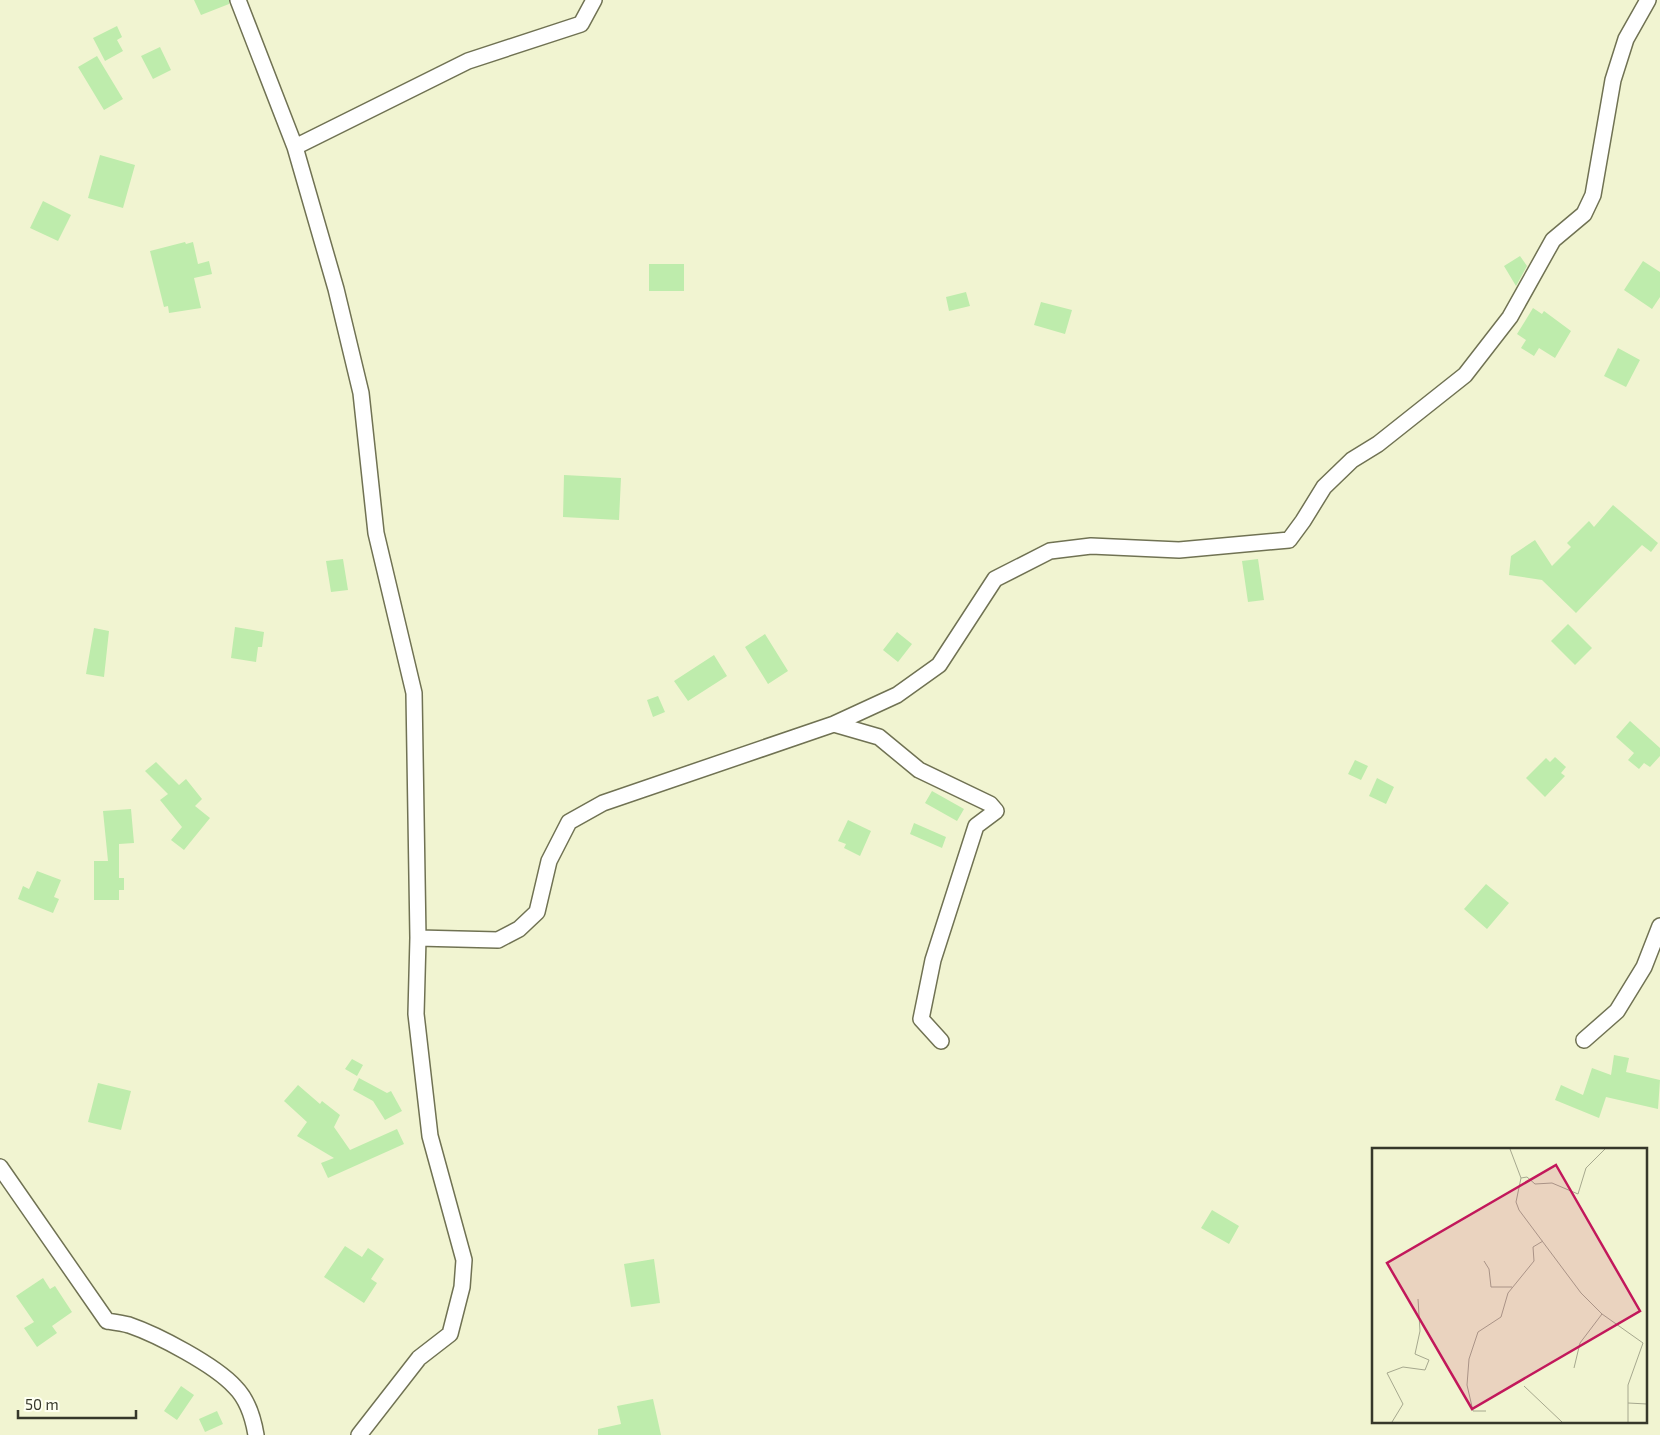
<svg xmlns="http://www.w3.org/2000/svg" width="1660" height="1435" font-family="'Exo 2',sans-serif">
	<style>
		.building { fill: #beecac }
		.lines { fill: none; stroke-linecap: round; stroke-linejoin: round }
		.minor-casing { stroke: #707253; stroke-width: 18 }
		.minor { stroke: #fff; stroke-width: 15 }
		.inset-road { fill: none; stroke: #a6a88e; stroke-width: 1 }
		.view { fill: #c2185b; fill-opacity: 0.15; stroke: #c2185b; stroke-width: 2.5 }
		.inset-edge { fill: none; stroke: #36372a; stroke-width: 2.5 }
	</style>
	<rect width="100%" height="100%" fill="#f1f4d1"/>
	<path class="building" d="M 194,0 L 229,0 L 229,4 L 201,15 Z
		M 117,26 L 122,37 L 117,40 L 123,51 L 105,61 L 93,38 Z
		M 160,47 L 171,70 L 153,79 L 141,56 Z
		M 97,56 L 123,99 L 104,110 L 78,67 Z
		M 100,155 L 135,165 L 123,208 L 88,198 Z
		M 43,201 L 71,215 L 58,241 L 30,228 Z
		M 185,242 L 186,244 L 193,242 L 198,264 L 209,261 L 212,274 L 194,278 L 201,308 L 169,313 L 168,306 L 164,307 L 150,251 Z
		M 1520,256 L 1527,266 L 1516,286 L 1504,266 Z
		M 1643,261 L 1660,272 L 1660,297 L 1652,309 L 1624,290 Z
		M 649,264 L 684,264 L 684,291 L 649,291 Z
		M 966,292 L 970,306 L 949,311 L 946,297 Z
		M 1041,302 L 1072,310 L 1065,334 L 1034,325 Z
		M 1533,308 L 1542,314 L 1544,311 L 1571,331 L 1555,358 L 1539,348 L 1534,356 L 1521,348 L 1526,340 L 1517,334 Z
		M 1618,348 L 1640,360 L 1626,387 L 1604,376 Z
		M 564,475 L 621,478 L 619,520 L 563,517 Z
		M 1613,505 L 1658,543 L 1651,552 L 1642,545 L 1576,613 L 1542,580 L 1509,575 L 1511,556 L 1535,540 L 1552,566 L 1571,547 L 1567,543 L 1589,521 L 1594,527 Z
		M 343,559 L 348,590 L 331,592 L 326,561 Z
		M 1258,559 L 1264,600 L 1248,602 L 1242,561 Z
		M 1568,624 L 1592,648 L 1575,665 L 1551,641 Z
		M 235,627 L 264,632 L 262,647 L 258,647 L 256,662 L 231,658 Z
		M 94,628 L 109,631 L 104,677 L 86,674 Z
		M 897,632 L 912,644 L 898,662 L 883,650 Z
		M 765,634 L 788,671 L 768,684 L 745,647 Z
		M 714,655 L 727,676 L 688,701 L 674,681 Z
		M 658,696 L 665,712 L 653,717 L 647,700 Z
		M 1630,721 L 1660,748 L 1660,756 L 1650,767 L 1644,763 L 1639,769 L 1628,760 L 1634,753 L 1616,737 Z
		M 1555,757 L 1566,767 L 1561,773 L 1565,776 L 1545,797 L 1526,778 L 1546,758 L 1550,762 Z
		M 1355,760 L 1368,766 L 1361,780 L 1348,774 Z
		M 156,762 L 179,785 L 186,779 L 202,799 L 195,806 L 210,818 L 184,850 L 171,840 L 182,827 L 160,800 L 168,794 L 145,771 Z
		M 1377,778 L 1394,787 L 1386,804 L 1369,796 Z
		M 932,791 L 964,809 L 957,821 L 925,803 Z
		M 131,809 L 134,843 L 119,844 L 119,878 L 124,878 L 124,890 L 119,890 L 119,900 L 94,900 L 94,861 L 108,861 L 103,811 Z
		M 848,820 L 871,831 L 860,856 L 844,848 L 846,844 L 838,841 Z
		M 914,823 L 946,837 L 942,848 L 910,834 Z
		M 37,871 L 61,880 L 54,897 L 59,899 L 53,913 L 18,899 L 23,886 L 29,889 Z
		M 1486,884 L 1509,903 L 1487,929 L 1464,909 Z
		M 1614,1055 L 1629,1058 L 1626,1072 L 1660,1080 L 1658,1109 L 1606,1097 L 1599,1118 L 1555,1100 L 1561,1085 L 1583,1095 L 1592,1068 L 1611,1075 Z
		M 352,1059 L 363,1065 L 357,1076 L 345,1069 Z
		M 359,1078 L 387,1093 L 391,1091 L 402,1111 L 385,1120 L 373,1101 L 353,1090 Z
		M 98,1083 L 131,1091 L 121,1130 L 88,1122 Z
		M 298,1085 L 320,1104 L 322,1101 L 340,1115 L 334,1127 L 350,1150 L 397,1129 L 404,1144 L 328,1178 L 321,1163 L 334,1158 L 297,1136 L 307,1122 L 284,1101 Z
		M 1212,1210 L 1239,1226 L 1229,1244 L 1201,1228 Z
		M 345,1246 L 362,1257 L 368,1248 L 384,1259 L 371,1279 L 377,1283 L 364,1303 L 324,1277 Z
		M 654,1259 L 660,1303 L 631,1307 L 624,1264 Z
		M 43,1278 L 50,1289 L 55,1286 L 72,1312 L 52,1326 L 57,1333 L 37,1347 L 24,1328 L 34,1322 L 16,1296 Z
		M 181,1386 L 194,1395 L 177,1420 L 164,1411 Z
		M 653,1399 L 661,1435 L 598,1435 L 598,1429 L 621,1424 L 617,1406 Z
		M 217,1411 L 223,1424 L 205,1432 L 199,1419 Z"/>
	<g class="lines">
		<g class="minor-casing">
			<path id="minor" d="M 238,0 L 295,147 L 336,289 L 361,393 L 376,533 L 414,693 L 418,938 L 416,1014 L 430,1136 L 464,1260 L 462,1287 L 450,1334 L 419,1358 L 359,1435
				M 295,147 L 468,61 L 581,24 L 594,0
				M 834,724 L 879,737 L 919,770 L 990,804 L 996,811 L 976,826 L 933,960 L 921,1019 L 941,1041
				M 418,938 L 498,940 L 519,929 L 537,912 L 549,861 L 569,822 L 603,803 L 834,724 L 897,695 L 939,665 L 995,579 L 1050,551 L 1091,546 L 1179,550 L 1289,540 L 1303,521 L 1324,487 L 1352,460 L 1378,444 L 1465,375 L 1510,317 L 1553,240 L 1584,214 L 1593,195 L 1613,80 L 1626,39 L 1648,0
				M 1584,1040 L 1617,1011 L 1644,967 L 1660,926
				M 0,1167 L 107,1321 C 114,1322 122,1323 129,1325 C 158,1335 215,1365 235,1387 C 248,1400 253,1417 256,1435"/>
		</g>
		<use href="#minor" class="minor"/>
	</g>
	<g transform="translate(1372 1148)">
		<rect width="275" height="275" fill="#f1f4d1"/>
		<path class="inset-road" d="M 138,1 L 149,30 L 144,54 L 147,62 L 209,145 L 230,166 L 271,195 L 256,237 L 256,274M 149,30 L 155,29 L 163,36 L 180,35 L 206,46 L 214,20 L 233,1M 112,113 L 117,121 L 119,139 L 140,139M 202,220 L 208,195 L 230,166M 152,238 L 190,274M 256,255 L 275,256M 114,263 L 101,263 L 95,237 L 97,211 L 106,184 L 129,169 L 136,145 L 162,113 L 161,99 L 171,93M 20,274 L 31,256 L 15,225 L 31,219 L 53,222 L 57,212 L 43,206 L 48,183 L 46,151"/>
		<path class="view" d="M 184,17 L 268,163 L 100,261 L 15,115 Z"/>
		<rect width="275" height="275" class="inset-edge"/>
	</g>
	<path d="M18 1410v8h118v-8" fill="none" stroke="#36372a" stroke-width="2.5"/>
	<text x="25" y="1410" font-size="15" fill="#36372a" stroke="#fefff1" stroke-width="4" paint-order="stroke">50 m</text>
</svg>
